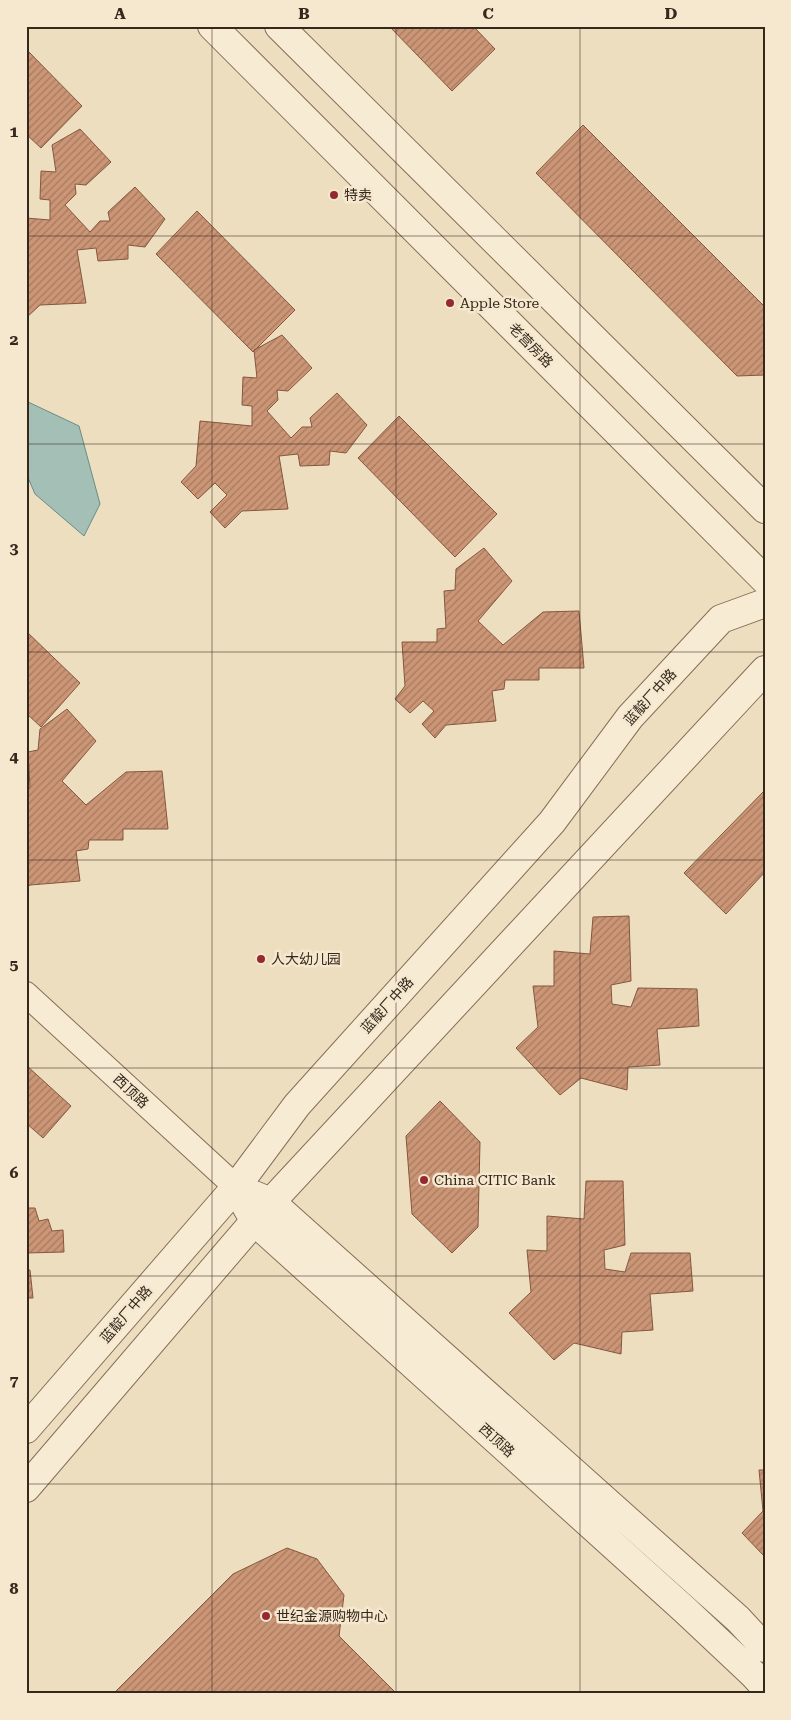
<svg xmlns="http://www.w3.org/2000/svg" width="791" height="1720" font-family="'Roboto Serif','Noto Sans SC',serif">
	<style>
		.water { fill: #a3bfb6; stroke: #6a8d83 }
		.building { fill: url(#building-hatch); stroke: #85573e }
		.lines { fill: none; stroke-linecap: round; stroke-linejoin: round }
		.minor-casing { stroke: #866e58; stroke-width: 26 }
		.tertiary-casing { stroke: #866e58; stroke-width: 30 }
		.minor { stroke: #f8ebd3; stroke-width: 24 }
		.tertiary { stroke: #f8ebd3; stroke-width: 28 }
		.grid { fill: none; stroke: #36281d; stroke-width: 1; stroke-opacity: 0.55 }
		.poi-dot { fill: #94292f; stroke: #f5e8cf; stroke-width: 2 }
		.labels { text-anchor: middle; stroke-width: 5; stroke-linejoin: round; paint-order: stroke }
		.poi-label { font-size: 14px; fill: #36281d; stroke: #f5e8cf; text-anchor: start }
		.street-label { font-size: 14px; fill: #36281d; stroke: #f5e8cf }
		.neatline { fill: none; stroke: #36281d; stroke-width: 2 }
		.grid-label { font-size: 16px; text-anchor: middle; font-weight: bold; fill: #36281d }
	</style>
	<defs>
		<pattern id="building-hatch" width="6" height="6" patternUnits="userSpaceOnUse" patternTransform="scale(1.25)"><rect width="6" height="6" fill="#cb9576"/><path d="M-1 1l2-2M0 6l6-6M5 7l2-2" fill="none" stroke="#a67a60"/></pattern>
	</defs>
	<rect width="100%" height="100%" fill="#eddec0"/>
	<path class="water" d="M 26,401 L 79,426 L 100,504 L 84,536 L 35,494 L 26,473 Z"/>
	<path class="building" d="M 389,26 L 473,26 L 495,49 L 452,91 Z
		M 26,49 L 82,106 L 41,148 L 26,134 Z
		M 583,125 L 765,307 L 765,375 L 737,376 L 536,173 Z
		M 80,129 L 111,162 L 86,185 L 75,184 L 76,194 L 65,205 L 90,232 L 100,221 L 110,221 L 108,212 L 135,187 L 165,219 L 145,247 L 128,245 L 128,259 L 98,261 L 96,248 L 77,250 L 86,303 L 40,305 L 26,318 L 26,218 L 50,220 L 50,200 L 40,199 L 41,171 L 56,172 L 52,145 Z
		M 197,211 L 295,310 L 253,352 L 156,254 Z
		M 282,335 L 312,368 L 288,391 L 277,390 L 278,400 L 267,411 L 291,438 L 302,427 L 312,427 L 310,418 L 337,393 L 367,425 L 346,453 L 330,451 L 329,465 L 300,466 L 298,454 L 279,456 L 288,509 L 242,511 L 225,528 L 210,512 L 227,495 L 215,483 L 198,499 L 181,482 L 196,466 L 200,421 L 252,426 L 252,406 L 242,405 L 243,377 L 257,378 L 254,350 Z
		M 399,416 L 497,514 L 455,557 L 358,458 Z
		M 484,548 L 512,581 L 478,621 L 503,645 L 543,612 L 579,611 L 584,668 L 539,668 L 539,680 L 505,680 L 504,689 L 492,691 L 496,721 L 446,725 L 435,738 L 422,724 L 434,711 L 423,701 L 410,713 L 395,699 L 405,686 L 402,642 L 437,642 L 437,629 L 446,628 L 444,591 L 455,590 L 456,569 Z
		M 26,631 L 80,683 L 41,727 L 26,713 Z
		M 67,709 L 96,741 L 62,781 L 86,805 L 126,772 L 162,771 L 168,829 L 123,829 L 123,840 L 89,840 L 88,849 L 76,851 L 80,881 L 30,885 L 26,889 L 26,788 L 30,788 L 28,752 L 38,750 L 40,729 Z
		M 765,790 L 765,872 L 726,914 L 684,873 Z
		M 629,916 L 631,981 L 611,985 L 612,1004 L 631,1007 L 638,988 L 697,989 L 699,1026 L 657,1029 L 660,1065 L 628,1067 L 627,1090 L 581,1078 L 560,1095 L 516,1048 L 538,1027 L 533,986 L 554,986 L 554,951 L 590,954 L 593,917 Z
		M 26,1065 L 71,1106 L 43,1138 L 26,1123 Z
		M 440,1101 L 480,1142 L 478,1227 L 452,1253 L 412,1214 L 406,1136 Z
		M 586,1181 L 623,1181 L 625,1245 L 604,1250 L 605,1269 L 625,1272 L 631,1253 L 690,1253 L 693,1291 L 650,1294 L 653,1330 L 622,1332 L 621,1354 L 574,1343 L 554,1360 L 509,1313 L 531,1292 L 527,1250 L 547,1251 L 547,1216 L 584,1219 Z
		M 26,1208 L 35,1208 L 39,1221 L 48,1219 L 52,1231 L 63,1230 L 64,1252 L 26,1253 Z
		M 26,1270 L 30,1270 L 33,1298 L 26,1298 Z
		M 759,1470 L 765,1470 L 765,1557 L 742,1533 L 763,1511 Z
		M 287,1548 L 317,1559 L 344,1595 L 339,1636 L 397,1694 L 113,1694 L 233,1574 Z"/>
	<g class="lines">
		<g class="minor-casing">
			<path id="minor" d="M 26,994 L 236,1187"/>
		</g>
		<g class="tertiary-casing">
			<path id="tertiary" d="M 212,26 L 765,580
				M 279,26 L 765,509
				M 254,1195 L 271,1202 L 738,1619 L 765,1648
				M 246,1206 L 255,1222 L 685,1610 L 753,1674 L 765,1687
				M 26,1429 L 236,1187 L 297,1105 L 552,822 L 630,717 L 721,619 L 765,603
				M 26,1488 L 271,1202 L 765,670"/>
		</g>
		<use href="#minor" class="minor"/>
		<use href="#tertiary" class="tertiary"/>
	</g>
	<path class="grid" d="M 212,26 L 212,1694M 396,26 L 396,1694M 580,26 L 580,1694M 26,236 L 765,236M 26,444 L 765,444M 26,652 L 765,652M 26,860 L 765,860M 26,1068 L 765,1068M 26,1276 L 765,1276M 26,1484 L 765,1484"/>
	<g class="poi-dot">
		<circle cx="334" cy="195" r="5"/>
		<circle cx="450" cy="303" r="5"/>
		<circle cx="261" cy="959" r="5"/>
		<circle cx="424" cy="1180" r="5"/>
		<circle cx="266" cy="1616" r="5"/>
	</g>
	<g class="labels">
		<g class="poi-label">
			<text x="344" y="200">特卖</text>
			<text x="460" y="308">Apple Store</text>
			<text x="271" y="964">人大幼儿园</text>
			<text x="434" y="1185">China CITIC Bank</text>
			<text x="276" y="1621">世纪金源购物中心</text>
		</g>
		<g class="street-label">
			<text transform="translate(531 345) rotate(45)" y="5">老营房路</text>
			<text transform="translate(650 697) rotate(-48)" y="5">蓝靛厂中路</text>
			<text transform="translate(387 1005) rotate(-48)" y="5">蓝靛厂中路</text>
			<text transform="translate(131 1091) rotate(43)" y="5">西顶路</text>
			<text transform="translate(126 1314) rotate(-49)" y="5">蓝靛厂中路</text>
			<text transform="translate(497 1440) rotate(42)" y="5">西顶路</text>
		</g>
	</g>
	<rect width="791" height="1720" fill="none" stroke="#f5e8cf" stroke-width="55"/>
	<rect x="28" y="28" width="736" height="1664" class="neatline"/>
	<g class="grid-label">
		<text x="120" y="19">A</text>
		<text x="304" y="19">B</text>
		<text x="488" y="19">C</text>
		<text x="671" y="19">D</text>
		<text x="14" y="137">1</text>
		<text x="14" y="345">2</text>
		<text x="14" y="554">3</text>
		<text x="14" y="762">4</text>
		<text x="14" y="970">5</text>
		<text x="14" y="1178">6</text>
		<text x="14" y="1386">7</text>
		<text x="14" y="1594">8</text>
	</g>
</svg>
